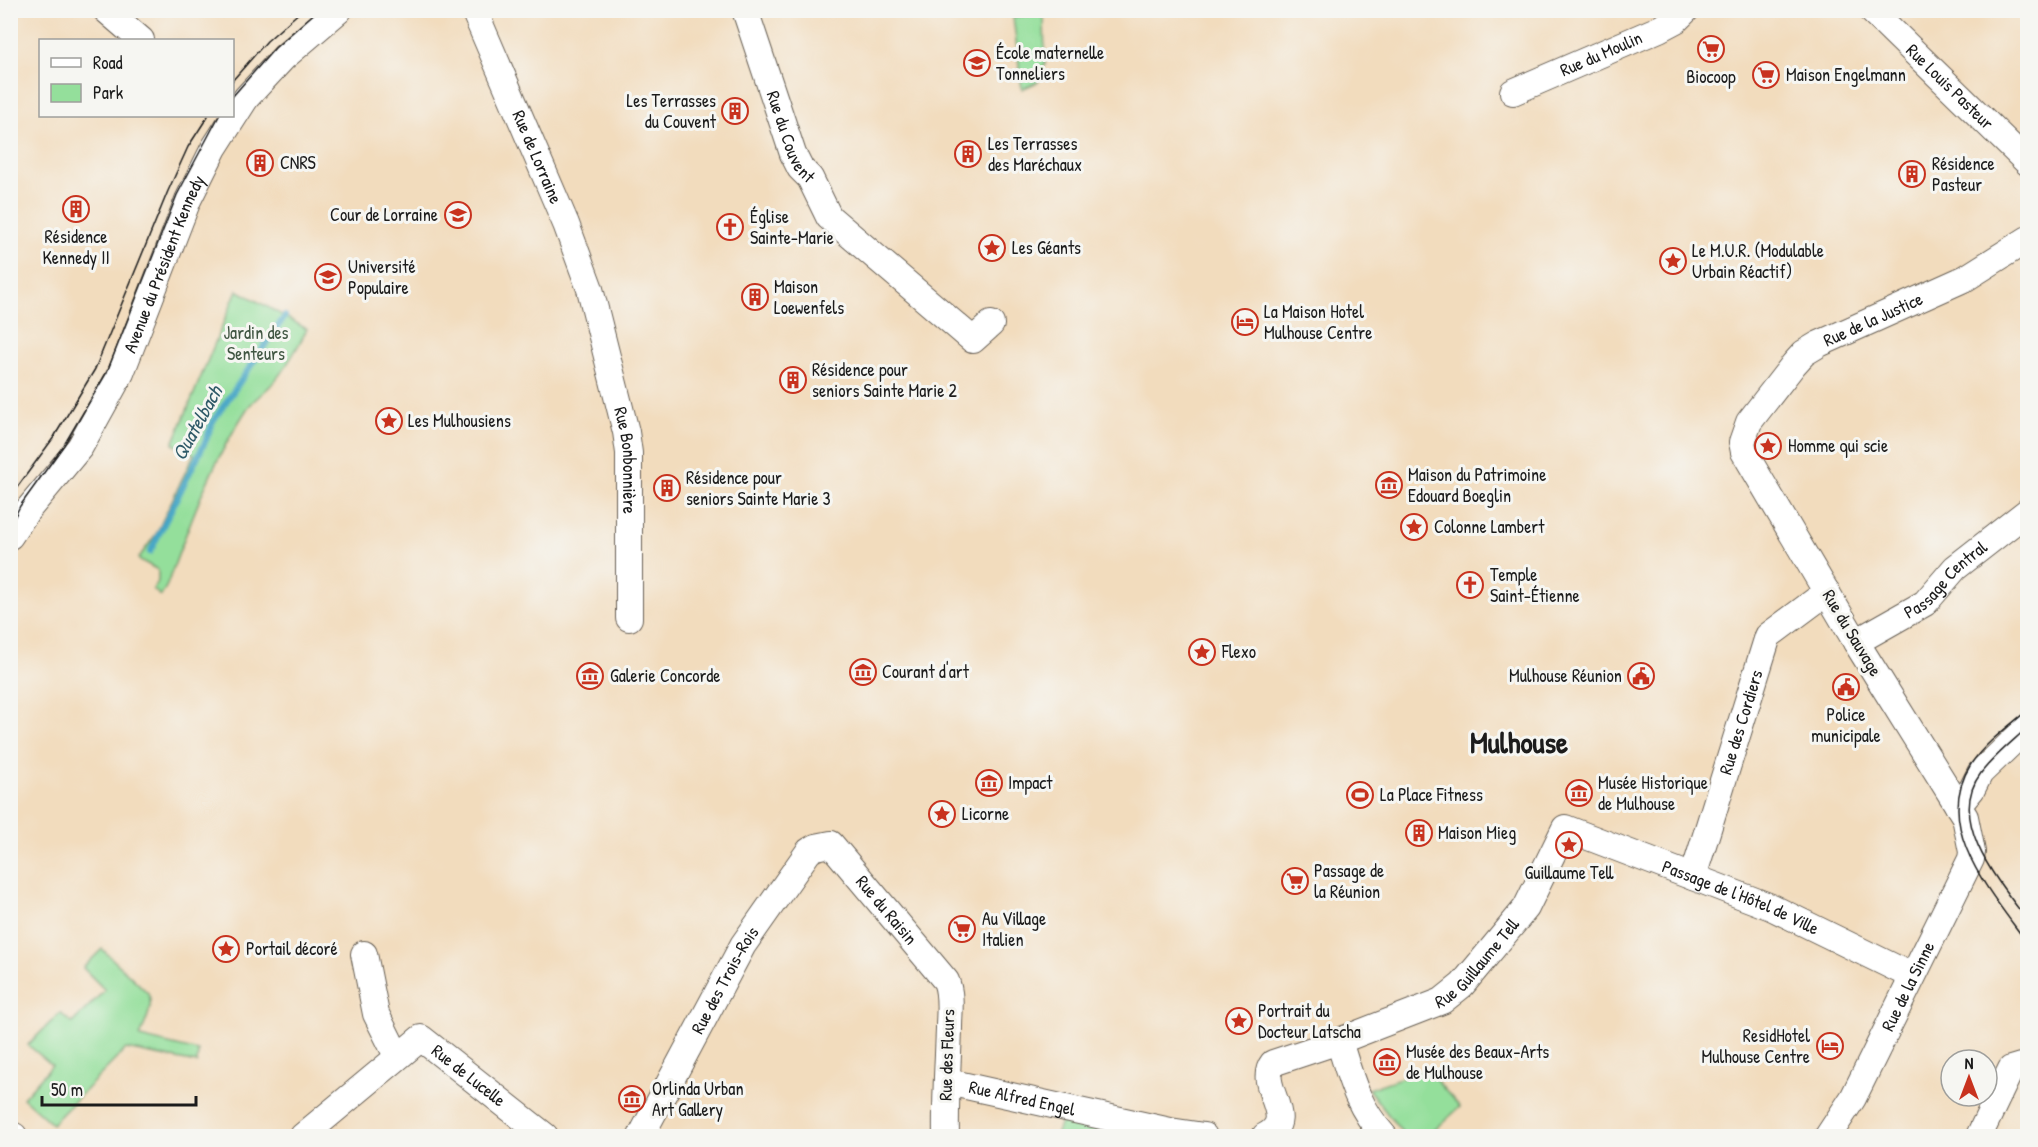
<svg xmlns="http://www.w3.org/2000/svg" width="2038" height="1147" viewBox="0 0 2038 1147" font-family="'Patrick Hand',sans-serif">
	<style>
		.green { fill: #94df9b; stroke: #587e5c; stroke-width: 1.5 }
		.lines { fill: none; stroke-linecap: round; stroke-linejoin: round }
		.stream { stroke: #47a6c6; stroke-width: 6 }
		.minor-casing { stroke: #675f54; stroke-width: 28 }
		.minor { stroke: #fff; stroke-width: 26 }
		.tram { stroke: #1c1c1c; stroke-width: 1.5 }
		.labels { text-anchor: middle; stroke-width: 6; stroke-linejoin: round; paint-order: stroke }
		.poi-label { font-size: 18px; fill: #1c1c1c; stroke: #f6f6f2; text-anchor: start }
		.street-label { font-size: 18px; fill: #1c1c1c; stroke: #f6f6f2 }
		.park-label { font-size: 18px; fill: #405642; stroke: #f6f6f2 }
		.water-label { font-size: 20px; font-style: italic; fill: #2f5a68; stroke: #f6f6f2 }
		.town-label { font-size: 30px; font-weight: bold; fill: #1c1c1c; stroke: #f6f6f2 }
	</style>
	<rect width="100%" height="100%" fill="#f6f6f2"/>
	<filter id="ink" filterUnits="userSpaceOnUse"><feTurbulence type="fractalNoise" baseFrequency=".0167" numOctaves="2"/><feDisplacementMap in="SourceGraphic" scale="12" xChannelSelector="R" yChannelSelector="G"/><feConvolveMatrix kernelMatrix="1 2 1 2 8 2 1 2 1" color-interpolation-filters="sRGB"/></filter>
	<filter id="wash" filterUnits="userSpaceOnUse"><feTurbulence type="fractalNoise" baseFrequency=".008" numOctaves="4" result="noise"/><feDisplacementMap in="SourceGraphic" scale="24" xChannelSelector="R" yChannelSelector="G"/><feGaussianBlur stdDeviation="1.35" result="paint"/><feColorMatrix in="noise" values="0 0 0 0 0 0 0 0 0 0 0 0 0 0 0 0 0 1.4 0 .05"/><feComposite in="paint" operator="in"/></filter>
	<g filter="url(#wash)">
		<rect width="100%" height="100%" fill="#f2dcbd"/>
		<!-- green -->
		<g class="green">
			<polygon points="1038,14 1044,18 1045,63 1038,82 1022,89 1013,17"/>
			<path d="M237,290L307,329C298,347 287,367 273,383C265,392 254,399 247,409C210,465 190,523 167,585L161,596L153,589L158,581V570L138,559L156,534L194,454L173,444Z"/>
			<path d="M102,949L148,993C155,1007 144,1023 140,1037L198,1051L197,1063L126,1049L52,1124L23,1098L52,1065L28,1045L60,1013L72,1023L105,990L83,968Z"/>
			<polygon points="1426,1069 1460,1107 1428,1136 1405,1136 1368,1089"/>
			<polygon points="1061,1122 1123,1136 1125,1136 1056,1136"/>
		</g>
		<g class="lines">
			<!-- stream -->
			<polyline class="stream" points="150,552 206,440 213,421 285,316"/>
		</g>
	</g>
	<g filter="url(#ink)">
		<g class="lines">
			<defs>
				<g id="minor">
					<polyline points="106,10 141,40"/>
					<path id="s1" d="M474,10L566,224L590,289L626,432L629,453V618"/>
					<path id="s2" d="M745,10L793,154L800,168L810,178L829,217L973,340L991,324"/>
					<path id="s3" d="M1871,10L2028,163"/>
					<path id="s4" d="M1513,92L1659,29L1676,20L1686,10"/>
					<path id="s5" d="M10,536L26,512L80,447L121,373L188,200L214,148L246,98L284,57L339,10"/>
					<path id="s6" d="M1856,642L1925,603L1955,568L2028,511"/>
					<polyline points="1958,806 1972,789 1980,773 2028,727"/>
					<path id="s7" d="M1693,877L1768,636L1827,592"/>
					<polyline points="364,954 376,1014 397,1056"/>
					<path id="s8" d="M1339,1041L1442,1001L1462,985L1526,908L1565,828L1771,907L1912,976"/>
					<path id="s9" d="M948,1082L1170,1131L1204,1136"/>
					<polyline points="10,1134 14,1136"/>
					<path id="s10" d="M303,1136L421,1038L545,1136"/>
					<path id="s11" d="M641,1136L743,945L809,851L816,847L831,844L946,981C952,996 949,1013 949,1028C948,1064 945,1100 946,1136"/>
					<path d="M1265,1136C1300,1119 1255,1086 1273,1063L1339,1041C1351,1079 1357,1106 1384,1136"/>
					<path id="s12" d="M1828,1136L1853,1098L1971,859L1972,852L1965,817L1856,642L1744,452L1742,442L1749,422L1794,364L1804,353L1819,344L1966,278L2028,239"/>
					<polyline points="1979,1136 2011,1069 2021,1066 2028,1067"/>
				</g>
			</defs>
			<!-- minor casing -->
			<use href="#minor" class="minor-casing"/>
			<!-- minor -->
			<use href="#minor" class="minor"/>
			<!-- tram -->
			<g class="tram">
				<polyline points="232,81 267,41 302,10"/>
				<polyline points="232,97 275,48 318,10"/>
				<polyline points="10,497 54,437 95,369 168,191 188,147 208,116"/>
				<polyline points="10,526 20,506 64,445 107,372 177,195 219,116"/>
				<path d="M2028,710C2009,726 1985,743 1971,764C1931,827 1992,894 2028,944"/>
				<path d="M2028,727C2012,742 1994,756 1981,773C1945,820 2000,884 2028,921"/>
			</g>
		</g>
	</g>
	<!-- icons -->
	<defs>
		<symbol id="supermarket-ring" viewBox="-11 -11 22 22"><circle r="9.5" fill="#f6f6f2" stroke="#c8321e" stroke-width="1.5"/><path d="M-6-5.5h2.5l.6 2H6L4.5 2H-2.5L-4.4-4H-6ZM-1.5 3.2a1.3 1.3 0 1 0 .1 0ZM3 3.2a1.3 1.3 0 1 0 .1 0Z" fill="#c8321e"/></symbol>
		<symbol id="school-ring" viewBox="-11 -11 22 22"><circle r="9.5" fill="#f6f6f2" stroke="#c8321e" stroke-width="1.5"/><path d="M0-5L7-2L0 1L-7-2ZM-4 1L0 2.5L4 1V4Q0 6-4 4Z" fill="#c8321e"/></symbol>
		<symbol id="building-ring" viewBox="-11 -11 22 22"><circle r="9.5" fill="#f6f6f2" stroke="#c8321e" stroke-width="1.5"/><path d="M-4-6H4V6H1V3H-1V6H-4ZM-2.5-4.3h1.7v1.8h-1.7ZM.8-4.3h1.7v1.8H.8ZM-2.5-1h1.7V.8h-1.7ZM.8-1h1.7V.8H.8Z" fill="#c8321e"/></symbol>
		<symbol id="church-ring" viewBox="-11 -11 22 22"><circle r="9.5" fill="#f6f6f2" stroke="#c8321e" stroke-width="1.5"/><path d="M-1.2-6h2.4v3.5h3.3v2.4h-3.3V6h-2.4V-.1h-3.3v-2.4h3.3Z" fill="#c8321e"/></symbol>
		<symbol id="sight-ring" viewBox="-11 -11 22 22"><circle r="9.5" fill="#f6f6f2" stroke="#c8321e" stroke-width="1.5"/><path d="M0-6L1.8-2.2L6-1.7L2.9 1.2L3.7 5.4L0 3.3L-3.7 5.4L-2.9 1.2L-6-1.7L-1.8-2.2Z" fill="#c8321e"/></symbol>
		<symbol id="university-ring" viewBox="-11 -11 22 22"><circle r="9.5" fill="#f6f6f2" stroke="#c8321e" stroke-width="1.5"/><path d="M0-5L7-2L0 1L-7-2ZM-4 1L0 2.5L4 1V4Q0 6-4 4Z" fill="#c8321e"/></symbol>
		<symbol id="hotel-ring" viewBox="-11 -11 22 22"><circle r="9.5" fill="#f6f6f2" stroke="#c8321e" stroke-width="1.5"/><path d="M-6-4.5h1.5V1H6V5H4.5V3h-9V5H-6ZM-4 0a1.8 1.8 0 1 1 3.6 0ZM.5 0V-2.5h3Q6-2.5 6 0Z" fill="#c8321e"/></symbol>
		<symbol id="museum-ring" viewBox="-11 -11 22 22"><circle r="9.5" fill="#f6f6f2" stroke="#c8321e" stroke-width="1.5"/><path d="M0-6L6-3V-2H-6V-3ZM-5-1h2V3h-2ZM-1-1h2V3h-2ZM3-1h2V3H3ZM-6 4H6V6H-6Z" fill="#c8321e"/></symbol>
		<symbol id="civic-ring" viewBox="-11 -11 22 22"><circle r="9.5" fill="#f6f6f2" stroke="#c8321e" stroke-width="1.5"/><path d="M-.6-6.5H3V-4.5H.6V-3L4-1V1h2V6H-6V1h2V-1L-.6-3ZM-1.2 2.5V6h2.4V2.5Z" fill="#c8321e"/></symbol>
		<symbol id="stadium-ring" viewBox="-11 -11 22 22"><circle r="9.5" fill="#f6f6f2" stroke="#c8321e" stroke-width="1.5"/><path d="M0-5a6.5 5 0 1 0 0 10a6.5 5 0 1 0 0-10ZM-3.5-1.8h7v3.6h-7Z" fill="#c8321e"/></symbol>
	</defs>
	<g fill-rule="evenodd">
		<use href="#supermarket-ring" x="1696" y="34" width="30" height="30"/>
		<use href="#school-ring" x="962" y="48" width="30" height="30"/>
		<use href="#supermarket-ring" x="1751" y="60" width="30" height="30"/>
		<use href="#building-ring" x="720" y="96" width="30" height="30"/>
		<use href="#building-ring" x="953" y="139" width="30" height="30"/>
		<use href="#building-ring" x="245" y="148" width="30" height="30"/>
		<use href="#building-ring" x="1897" y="159" width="30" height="30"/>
		<use href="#building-ring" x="61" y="194" width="30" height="30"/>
		<use href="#school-ring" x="443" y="200" width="30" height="30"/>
		<use href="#church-ring" x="715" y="212" width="30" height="30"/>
		<use href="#sight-ring" x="977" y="233" width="30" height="30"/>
		<use href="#sight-ring" x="1658" y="246" width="30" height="30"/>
		<use href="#university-ring" x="313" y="262" width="30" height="30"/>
		<use href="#building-ring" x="740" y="282" width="30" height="30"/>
		<use href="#hotel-ring" x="1230" y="307" width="30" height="30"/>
		<use href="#building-ring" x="778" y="365" width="30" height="30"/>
		<use href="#sight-ring" x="374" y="406" width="30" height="30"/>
		<use href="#sight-ring" x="1753" y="431" width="30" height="30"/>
		<use href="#museum-ring" x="1374" y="470" width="30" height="30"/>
		<use href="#building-ring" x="652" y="473" width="30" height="30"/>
		<use href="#sight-ring" x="1399" y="512" width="30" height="30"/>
		<use href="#church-ring" x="1455" y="570" width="30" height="30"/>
		<use href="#sight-ring" x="1187" y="637" width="30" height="30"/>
		<use href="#museum-ring" x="848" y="657" width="30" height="30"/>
		<use href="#museum-ring" x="575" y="661" width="30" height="30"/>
		<use href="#civic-ring" x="1626" y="661" width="30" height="30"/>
		<use href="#civic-ring" x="1831" y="672" width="30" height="30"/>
		<use href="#museum-ring" x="974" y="768" width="30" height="30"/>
		<use href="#museum-ring" x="1564" y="778" width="30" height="30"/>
		<use href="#stadium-ring" x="1345" y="780" width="30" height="30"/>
		<use href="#sight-ring" x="927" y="799" width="30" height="30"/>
		<use href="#building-ring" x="1404" y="818" width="30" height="30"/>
		<use href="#sight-ring" x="1554" y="830" width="30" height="30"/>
		<use href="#supermarket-ring" x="1280" y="866" width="30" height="30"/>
		<use href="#supermarket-ring" x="947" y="914" width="30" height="30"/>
		<use href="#sight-ring" x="211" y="934" width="30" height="30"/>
		<use href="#sight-ring" x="1224" y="1006" width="30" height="30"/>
		<use href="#hotel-ring" x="1815" y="1031" width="30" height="30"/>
		<use href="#museum-ring" x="1372" y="1047" width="30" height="30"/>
		<use href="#museum-ring" x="617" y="1084" width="30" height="30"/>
	</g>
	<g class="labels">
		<!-- poi labels -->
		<g class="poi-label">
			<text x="996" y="59">École maternelle<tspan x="996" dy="21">Tonneliers</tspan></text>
			<text x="1786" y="81">Maison Engelmann</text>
			<text x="1711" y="83" text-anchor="middle">Biocoop</text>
			<text x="716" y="107" text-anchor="end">Les Terrasses<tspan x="716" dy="21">du Couvent</tspan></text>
			<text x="988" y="150">Les Terrasses<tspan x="988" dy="21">des Maréchaux</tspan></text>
			<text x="280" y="169">CNRS</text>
			<text x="1932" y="170">Résidence<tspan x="1932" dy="21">Pasteur</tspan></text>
			<text x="438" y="221" text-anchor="end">Cour de Lorraine</text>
			<text x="750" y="223">Église<tspan x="750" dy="21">Sainte-Marie</tspan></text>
			<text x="76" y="243" text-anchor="middle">Résidence<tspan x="76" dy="21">Kennedy II</tspan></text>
			<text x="1012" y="254">Les Géants</text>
			<text x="1692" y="257">Le M.U.R. (Modulable<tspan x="1692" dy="21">Urbain Réactif)</tspan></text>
			<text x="348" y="273">Université<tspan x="348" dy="21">Populaire</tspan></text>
			<text x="774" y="293">Maison<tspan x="774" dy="21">Loewenfels</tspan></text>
			<text x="1264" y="318">La Maison Hotel<tspan x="1264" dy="21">Mulhouse Centre</tspan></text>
			<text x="812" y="376">Résidence pour<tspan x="812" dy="21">seniors Sainte Marie 2</tspan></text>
			<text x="408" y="427">Les Mulhousiens</text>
			<text x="1788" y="452">Homme qui scie</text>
			<text x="1408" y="481">Maison du Patrimoine<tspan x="1408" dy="21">Edouard Boeglin</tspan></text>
			<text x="686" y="484">Résidence pour<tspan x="686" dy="21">seniors Sainte Marie 3</tspan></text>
			<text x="1434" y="533">Colonne Lambert</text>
			<text x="1490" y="581">Temple<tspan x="1490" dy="21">Saint-Étienne</tspan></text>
			<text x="1222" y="658">Flexo</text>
			<text x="882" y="678">Courant d'art</text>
			<text x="610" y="682">Galerie Concorde</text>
			<text x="1622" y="682" text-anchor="end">Mulhouse Réunion</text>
			<text x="1846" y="721" text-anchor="middle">Police<tspan x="1846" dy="21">municipale</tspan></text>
			<text x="1008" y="789">Impact</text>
			<text x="1598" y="789">Musée Historique<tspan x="1598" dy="21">de Mulhouse</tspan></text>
			<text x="1380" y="801">La Place Fitness</text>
			<text x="962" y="820">Licorne</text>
			<text x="1438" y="839">Maison Mieg</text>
			<text x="1314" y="877">Passage de<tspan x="1314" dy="21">la Réunion</tspan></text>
			<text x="1569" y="879" text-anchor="middle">Guillaume Tell</text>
			<text x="982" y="925">Au Village<tspan x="982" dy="21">Italien</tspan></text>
			<text x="246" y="955">Portail décoré</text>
			<text x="1258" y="1017">Portrait du<tspan x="1258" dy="21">Docteur Latscha</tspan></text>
			<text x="1810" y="1042" text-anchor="end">ResidHotel<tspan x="1810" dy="21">Mulhouse Centre</tspan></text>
			<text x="1406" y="1058">Musée des Beaux-Arts<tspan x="1406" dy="21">de Mulhouse</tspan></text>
			<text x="652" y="1095">Orlinda Urban<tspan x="652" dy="21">Art Gallery</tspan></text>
		</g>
		<!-- street labels -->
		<g class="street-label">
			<text dy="6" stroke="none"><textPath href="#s4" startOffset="96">Rue du Moulin</textPath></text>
			<text dy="6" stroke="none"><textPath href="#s3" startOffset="110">Rue Louis Pasteur</textPath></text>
			<text dy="6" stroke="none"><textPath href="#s2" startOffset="135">Rue du Couvent</textPath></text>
			<text dy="6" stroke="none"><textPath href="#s1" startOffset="160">Rue de Lorraine</textPath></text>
			<text dy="6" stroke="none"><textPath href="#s5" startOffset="315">Avenue du Président Kennedy</textPath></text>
			<text dy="6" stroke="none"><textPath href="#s12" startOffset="978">Rue de la Justice</textPath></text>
			<text dy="6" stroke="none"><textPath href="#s1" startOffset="478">Rue Bonbonnière</textPath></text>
			<text dy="6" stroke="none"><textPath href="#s6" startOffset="110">Passage Central</textPath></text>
			<text transform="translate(1852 633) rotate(59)" y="6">Rue du Sauvage</text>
			<text dy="6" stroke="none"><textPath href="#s7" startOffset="162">Rue des Cordiers</textPath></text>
			<text dy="6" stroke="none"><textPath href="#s8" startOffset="514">Passage de l'Hôtel de Ville</textPath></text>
			<text dy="6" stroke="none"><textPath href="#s11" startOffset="441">Rue du Raisin</textPath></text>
			<text dy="6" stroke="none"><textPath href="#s8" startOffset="162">Rue Guillaume Tell</textPath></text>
			<text dy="6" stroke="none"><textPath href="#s11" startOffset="177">Rue des Trois-Rois</textPath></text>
			<text dy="6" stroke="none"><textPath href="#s12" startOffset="170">Rue de la Sinne</textPath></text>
			<text transform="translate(947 1055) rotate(-88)" y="6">Rue des Fleurs</text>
			<text dy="6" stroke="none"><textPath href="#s10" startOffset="214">Rue de Lucelle</textPath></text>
			<text dy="6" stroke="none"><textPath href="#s9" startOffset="76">Rue Alfred Engel</textPath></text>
		</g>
		<!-- park labels -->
		<g class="park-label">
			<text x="256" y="339">Jardin des<tspan x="256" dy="21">Senteurs</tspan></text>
		</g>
		<!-- water labels -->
		<g class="water-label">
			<text transform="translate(197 423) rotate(-61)" y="7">Quatelbach</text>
		</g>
		<!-- town labels -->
		<g class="town-label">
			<text x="1519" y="753">Mulhouse</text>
		</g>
	</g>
	<!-- margin -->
	<rect width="2038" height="1147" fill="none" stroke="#f6f6f2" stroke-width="36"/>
	<!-- legend -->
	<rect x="39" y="39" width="195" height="78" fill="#f6f6f2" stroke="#9f9f9c" stroke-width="1.5"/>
	<rect x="51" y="58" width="30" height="9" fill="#ffffff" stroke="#9f9f9c" stroke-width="1.5"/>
	<text x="93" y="69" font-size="18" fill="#1c1c1c">Road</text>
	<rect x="51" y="84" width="30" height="18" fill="#94df9b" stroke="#9f9f9c" stroke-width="1.5"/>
	<text x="93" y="99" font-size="18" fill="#1c1c1c">Park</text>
	<!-- north arrow -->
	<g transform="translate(1969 1078)"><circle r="28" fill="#f6f6f2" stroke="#9f9f9c" stroke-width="1.5"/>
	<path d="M0-4.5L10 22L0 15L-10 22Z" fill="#c8321e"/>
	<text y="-9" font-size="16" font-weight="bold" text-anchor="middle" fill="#1c1c1c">N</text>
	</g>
	<!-- scale -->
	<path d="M42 1096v9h154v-9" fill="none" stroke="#1c1c1c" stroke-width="3"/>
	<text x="51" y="1096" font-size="18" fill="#1c1c1c" stroke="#f6f6f2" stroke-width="4.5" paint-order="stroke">50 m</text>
</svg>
